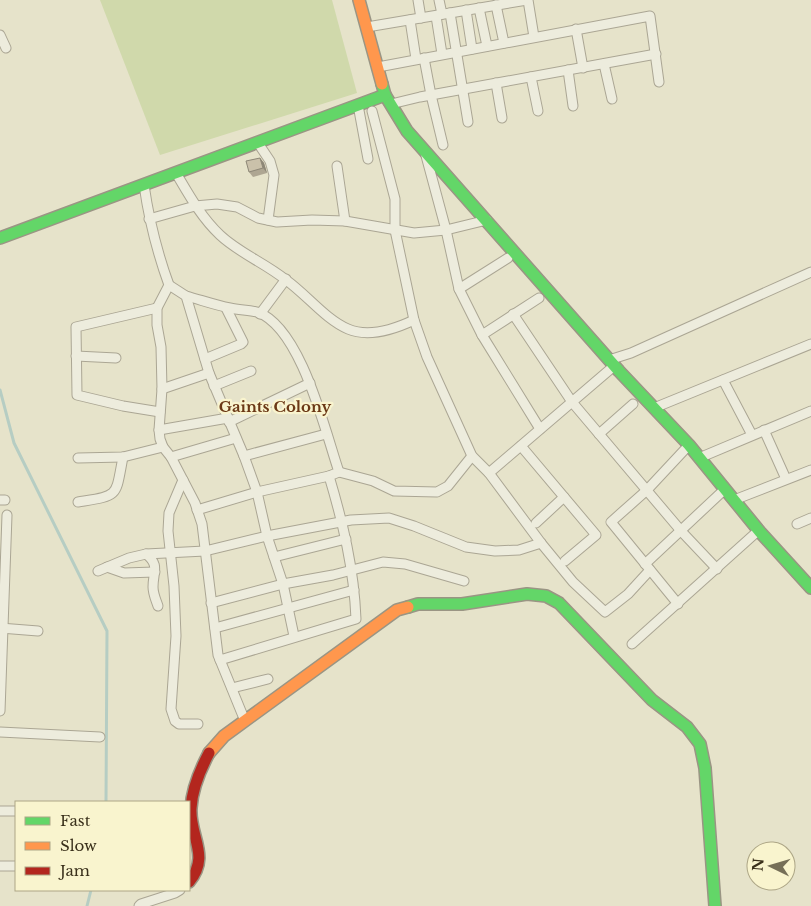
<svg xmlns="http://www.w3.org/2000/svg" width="811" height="906" viewBox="0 0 811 906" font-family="'Libre Baskerville',serif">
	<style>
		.green { fill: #d0d9ab }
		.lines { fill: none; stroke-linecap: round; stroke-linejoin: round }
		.stream { stroke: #b6cdc3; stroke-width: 3 }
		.street-casing { stroke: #aba694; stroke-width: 11 }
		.fast-casing { stroke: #9a9584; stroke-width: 14 }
		.slow-casing { stroke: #9a9584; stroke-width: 14 }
		.jam-casing { stroke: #9a9584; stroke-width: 14 }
		.street { stroke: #edecdd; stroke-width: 9 }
		.fast { stroke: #63d668; stroke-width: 11 }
		.slow { stroke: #ff974d; stroke-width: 11 }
		.jam { stroke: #b3261e; stroke-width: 11 }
		.wall { fill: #aea692 }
		.shaded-wall { fill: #8d8777 }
		.building { fill: #cac1aa; stroke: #8d8777 }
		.labels { text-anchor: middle; stroke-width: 4.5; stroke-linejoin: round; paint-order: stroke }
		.neighbourhood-label { font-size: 15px; font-weight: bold; fill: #6b3816; stroke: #f9f4ce }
	</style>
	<rect width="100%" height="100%" fill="#e6e3ca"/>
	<!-- green -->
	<polygon class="green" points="100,0 332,0 357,93 160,155"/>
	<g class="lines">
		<!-- stream -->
		<g class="stream">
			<polyline points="0,390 14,443 107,631 106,802"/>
			<polyline points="87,906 91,890"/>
		</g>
		<defs>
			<g id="street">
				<polyline points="418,0 421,18"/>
				<polyline points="439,0 442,14"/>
				<polyline points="528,0 534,37"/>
				<polyline points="496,5 504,43"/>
				<polyline points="479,8 487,46"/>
				<polyline points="466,10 472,49"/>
				<polyline points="450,13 468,122"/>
				<polyline points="436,16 442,54"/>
				<polyline points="410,20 416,59"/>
				<polyline points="367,27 527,0"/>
				<polyline points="576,29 583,68"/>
				<polyline points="0,35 6,48"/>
				<polyline points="424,58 431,95 443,145"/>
				<polyline points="604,64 612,99"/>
				<polyline points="378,67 650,16 659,82"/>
				<polyline points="568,70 573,106"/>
				<polyline points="531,77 538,111"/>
				<polyline points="496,83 502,118"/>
				<polyline points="391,104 420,97 656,54"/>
				<polyline points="358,105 368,159"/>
				<polyline points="372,111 395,199 395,230 414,320 427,357 472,456 489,473 541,543 573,582 605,612 628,594 650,570"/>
				<polyline points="258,143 270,161 274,175 268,220"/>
				<polyline points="425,152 446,230 459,289 482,335 540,429"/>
				<polyline points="337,166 345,221"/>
				<path d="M176,173C189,195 201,217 220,235C239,253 265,263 286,280C306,294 326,320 348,329C369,338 395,329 414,320"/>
				<path d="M144,185C149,220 157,252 169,285L157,308V325L161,347L162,389L159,430L160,439L163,447L171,457L195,503L202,524L218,655L245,721"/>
				<polyline points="149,219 195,206 217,204 237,207 258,218 277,222 312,220 345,221 414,233 446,230 487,220"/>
				<polyline points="169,285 186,296 209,373 244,456 257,492 267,536 283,584 294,636"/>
				<polyline points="459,289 508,258"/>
				<path d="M186,296C201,300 215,305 230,308C239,310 249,310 257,312C301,327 325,431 339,472L329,476C343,523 354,569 356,619L220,660"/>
				<polyline points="157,308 76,327 77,395 123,406 160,412"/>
				<polyline points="260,314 286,279"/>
				<polyline points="513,314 572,402 682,532 717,569"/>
				<polyline points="482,335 539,298"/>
				<polyline points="76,356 116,358"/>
				<polyline points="205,359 241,344 243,342 226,308"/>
				<polyline points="609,360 631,353 811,272"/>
				<polyline points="723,380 752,435"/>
				<polyline points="214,386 251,371"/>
				<polyline points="162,389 209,373"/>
				<polyline points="654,408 811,344"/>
				<polyline points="229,422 310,383"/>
				<polyline points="159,430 228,418"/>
				<polyline points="764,430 786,479"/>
				<polyline points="599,434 633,404"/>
				<polyline points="521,446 596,535 565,561"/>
				<polyline points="244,456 326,434"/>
				<polyline points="171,457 236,438"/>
				<polyline points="78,458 123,457 163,447"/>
				<polyline points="699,458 811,411"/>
				<polyline points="339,472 373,481 394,491 437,492 448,486 472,456"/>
				<polyline points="489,473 614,366"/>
				<polyline points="183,480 169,513 168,531 174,586 176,636 171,709 175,721 179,724 198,724"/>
				<polyline points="0,500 5,500"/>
				<polyline points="734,500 811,470"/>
				<path d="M78,502C120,495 115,498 123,457"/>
				<polyline points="197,510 257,492 329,476"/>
				<polyline points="536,523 564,497"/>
				<polyline points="797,524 811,518"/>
				<path d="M146,554C160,565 153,572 153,587C153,594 156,600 158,606"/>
				<polyline points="274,557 346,539"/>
				<polyline points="645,564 725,489"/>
				<polyline points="107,567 124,573 155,572"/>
				<polyline points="98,571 129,558 146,554 205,551 267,536 351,520 389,518 414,526 466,547 495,551 519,550 541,543"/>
				<polyline points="211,603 283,584 333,575 383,562 405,564 464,581"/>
				<polyline points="678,604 611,522 647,490 689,445"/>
				<polyline points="0,628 38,631"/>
				<polyline points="215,628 354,590"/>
				<polyline points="632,644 759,530"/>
				<polyline points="232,688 268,679"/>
				<polyline points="0,711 7,515"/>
				<polyline points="0,732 100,737"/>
				<polyline points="0,811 16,811"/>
				<polyline points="0,866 16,866"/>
				<polyline points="139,906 141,904 175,893 180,890"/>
			</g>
			<g id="fast">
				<polyline points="385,95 407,131 619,371 689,445 760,532 811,588"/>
				<polyline points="0,238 385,95 382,84"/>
				<polyline points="408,607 418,604 462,604 527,594 546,596 559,603 652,700 687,727 700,744 705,768 715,906"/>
			</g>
			<g id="slow">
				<polyline points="359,0 382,84"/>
				<polyline points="209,753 224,736 397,610 408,607"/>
			</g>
			<path id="jam" d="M189,882C211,856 189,836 191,808C192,789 200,770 209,753"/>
		</defs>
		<!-- street casing -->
		<use href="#street" class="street-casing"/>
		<!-- fast casing -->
		<use href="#fast" class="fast-casing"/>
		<!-- slow casing -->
		<use href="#slow" class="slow-casing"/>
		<!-- jam casing -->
		<use href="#jam" class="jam-casing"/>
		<!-- street -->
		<use href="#street" class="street"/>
		<!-- fast -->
		<use href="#fast" class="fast"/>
		<!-- slow -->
		<use href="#slow" class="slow"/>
		<!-- jam -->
		<use href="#jam" class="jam"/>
	</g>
	<!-- wall -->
	<polygon class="wall" points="260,158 264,163 267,173 253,177 249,172"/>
	<!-- shaded-wall -->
	<polygon class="shaded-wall" points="260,158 264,163 267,173 263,168"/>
	<!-- building -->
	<polygon class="building" points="260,158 263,168 249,172 246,161"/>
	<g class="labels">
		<!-- neighbourhood labels -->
		<g class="neighbourhood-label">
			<text x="275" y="412">Gaints Colony</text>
		</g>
	</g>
	<!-- legend -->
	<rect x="15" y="801" width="175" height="90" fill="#f9f4ce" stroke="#ada686"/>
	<rect x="25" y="817" width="25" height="8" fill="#63d668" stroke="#ada686"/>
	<text x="60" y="826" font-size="15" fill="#3a301b">Fast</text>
	<rect x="25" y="842" width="25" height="8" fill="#ff974d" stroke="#ada686"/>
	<text x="60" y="851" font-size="15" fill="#3a301b">Slow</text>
	<rect x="25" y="867" width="25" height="8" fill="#b3261e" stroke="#ada686"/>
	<text x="60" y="876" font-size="15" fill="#3a301b">Jam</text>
	<!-- north arrow -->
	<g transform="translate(771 866) rotate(275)"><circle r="24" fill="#f9f4ce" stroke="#ada686"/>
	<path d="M0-4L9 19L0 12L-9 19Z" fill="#766f58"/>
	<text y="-8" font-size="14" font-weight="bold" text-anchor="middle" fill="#3a301b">N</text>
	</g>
</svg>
